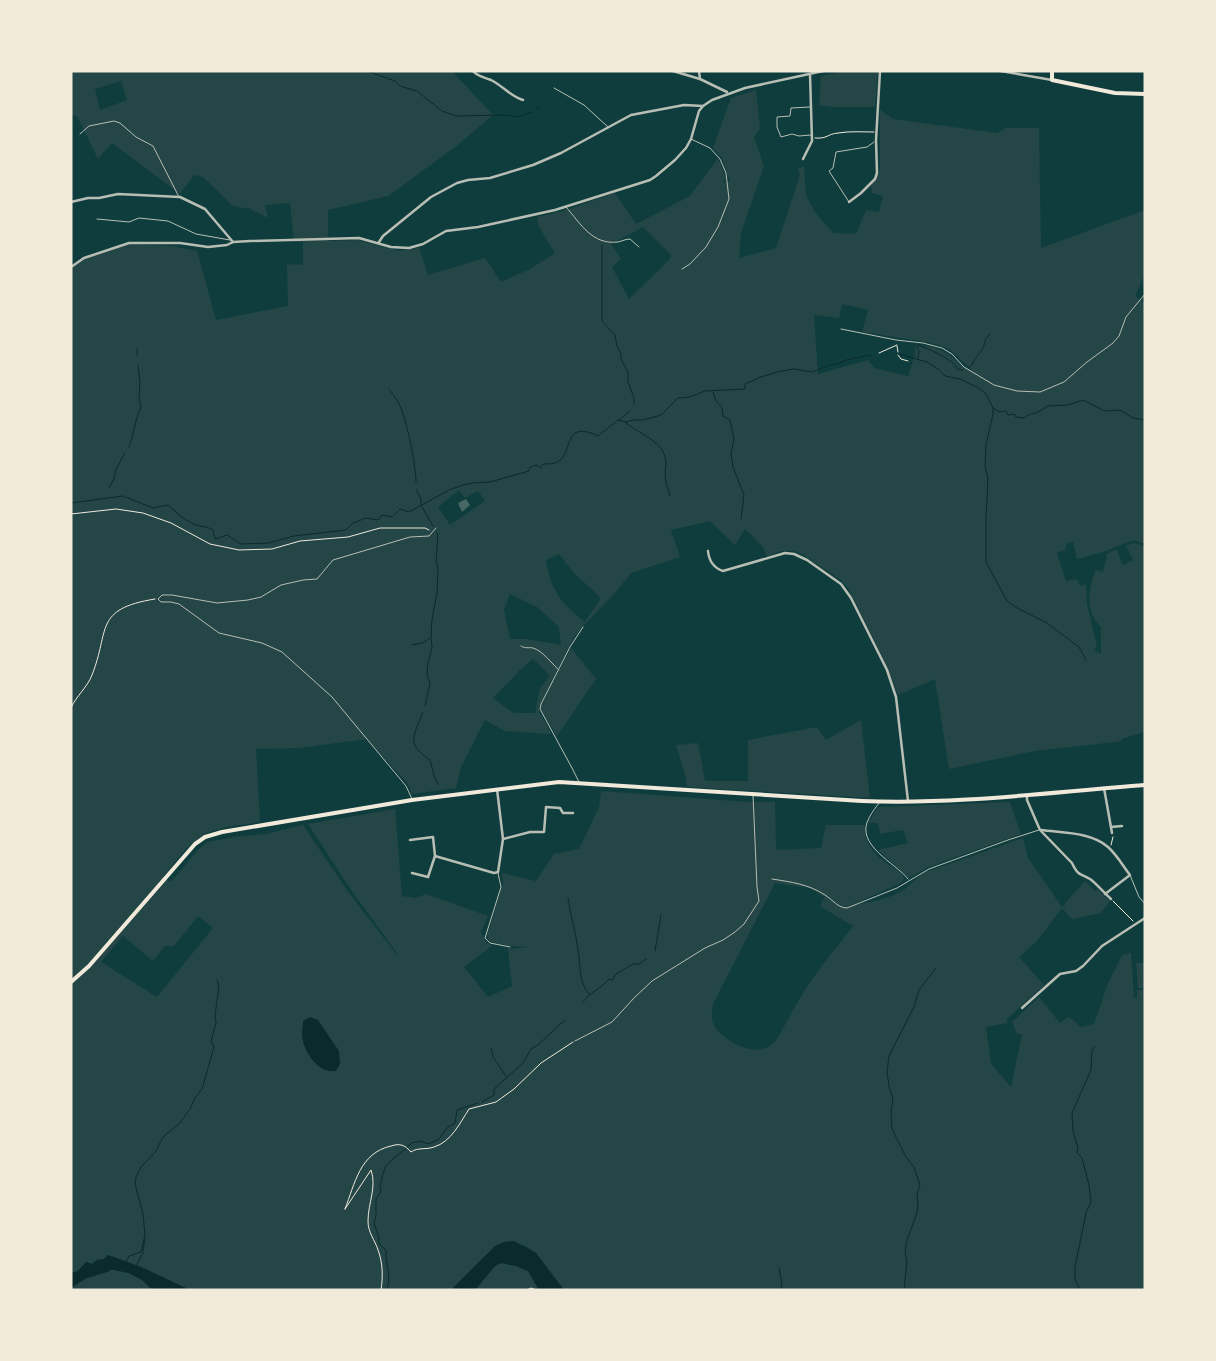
<svg xmlns="http://www.w3.org/2000/svg" width="1216" height="1361" viewBox="0 0 1216 1361" font-family="Commissioner,sans-serif">
	<style>
		.green { fill: #244646; fill-rule: evenodd }
		.water { fill: #0a2a2b }
		.lines { fill: none; stroke-linecap: round; stroke-linejoin: round }
		.stream { stroke: #0a2a2b; stroke-width: 1 }
		.river { stroke: #0a2a2b; stroke-width: 8 }
		.building { fill: #486865 }
		.path { stroke: #f1e9da; stroke-width: 1 }
		.service { stroke: #b8beb3; stroke-width: 1 }
		.minor { stroke: #b8beb3; stroke-width: 2.5 }
		.secondary { stroke: #f1e9da; stroke-width: 4 }
	</style>
	<rect width="100%" height="100%" fill="#0f3d3e"/>
	<!-- green -->
	<g class="green">
		<path d="M71,71H452L493,115L454,148L388,196L328,210V241L357,240L399,251L419,248L428,275L485,258L501,282L530,269L555,253L539,227L537,217L566,210L615,193L636,224L690,196L718,158L726,178L723,183L730,181L722,158L713,148L731,98L756,90L760,129L754,137L764,166L741,233L739,258L776,248L800,175L798,169L804,166L806,195L815,212L833,233L856,234L866,210L879,212L883,196L872,193L871,185L879,174L880,169V110L893,119L997,133L1006,128H1039L1041,248L1145,210V274L1135,296L1145,303V544L1134,540L1103,552L1077,559L1073,542L1067,543L1065,550L1057,553L1066,581L1077,579L1080,586L1086,584L1087,604L1097,646L1094,650L1101,654V627C1085,613 1088,587 1096,570L1103,572L1107,554L1116,549L1123,565L1133,560L1126,545L1135,543L1145,547V732L1121,739V741L1116,742L1034,751L949,769L935,679L898,695L876,644L848,588L841,580L802,554L794,551H781L767,557L763,547L745,529L735,545L710,521L671,530L680,557L631,573L615,593L584,625L574,637L540,704L539,712L551,732L550,734L505,731L485,720L461,767L456,788L412,794L408,784L367,739L299,748L256,749L260,822C240,826 214,826 197,839C184,849 173,865 163,877L171,882L198,850L208,842L234,837L265,834L303,825L349,893L397,955V953L351,890L308,824L395,809L402,896L416,898L426,894L488,916L481,932L486,942L492,946L464,967L488,997L512,986L508,949L530,947L509,946L489,941L487,936L503,883L502,873L536,881L554,854L579,849L599,807L601,791L748,802H775L776,850L821,848L826,825H865C864,851 883,860 902,874L904,879L901,883L851,905C865,904 893,898 905,889C911,884 916,878 923,873L1023,838L1028,858L1062,907L1085,881L1095,891L1097,889L1110,901L1101,913L1072,919L1062,908L1037,941L1019,957L1044,985L1007,1019V1023L986,1027L991,1064L1011,1087L1022,1034H1017L1012,1022L1039,997L1060,1023L1069,1017L1081,1027L1094,1024L1107,986L1122,955L1131,953L1134,998H1137V990H1145V1290H564L536,1253L524,1245L484,1257L451,1290H190L141,1267L108,1255L104,1259L97,1260L92,1264L86,1262L78,1271L71,1273V269L77,263L95,255L128,244L172,246L197,251L216,320L288,306L287,264L303,265V242H294L290,203L265,205L268,218L247,207L245,209L232,205L203,177L194,175L180,194L112,143L98,159L77,116L71,115ZM121,81L127,100L100,110L95,89ZM643,227L671,255L670,259L629,299L612,267L621,259L611,244ZM842,304L868,310L862,332L927,342L942,346L949,349L972,370C961,367 956,360 948,354C939,348 926,345 916,345L915,354L908,376L874,368L868,360L818,374L814,315L839,318ZM459,490L465,498L478,491L485,501L450,525L438,507ZM559,554L574,573L601,598L585,622C562,604 550,590 546,560ZM510,594L537,607L559,627L561,645L527,639H510L504,609ZM533,659L550,676L540,688L535,713H514L493,698L520,670ZM775,883L810,888L825,897L820,906L853,926C837,947 819,968 805,990C798,1001 792,1012 786,1023C781,1031 777,1043 768,1047C753,1055 733,1044 722,1035C712,1027 710,1017 713,1004ZM198,916L213,928L157,997L101,962L123,936L153,961L165,946H174Z"/>
		<polygon points="848,71 878,71 875,107 832,107 819,105 821,76"/>
		<polygon points="571,648 596,679 557,736 540,709 541,704"/>
		<polygon points="861,720 870,798 687,787 686,778 676,745 698,743 705,781 748,781 748,740 817,727 826,740"/>
		<polygon points="1010,802 1021,834 928,867 909,878 878,850 908,843 903,830 880,834 878,823 868,823 878,807"/>
		<polygon points="1136,963 1145,963 1145,988 1138,988"/>
		<polygon points="501,1263 516,1266 528,1271 539,1290 475,1290 495,1266"/>
		<path d="M109,1269C120,1271 130,1273 140,1278C146,1282 149,1287 156,1290H71V1287L93,1272Z"/>
	</g>
	<!-- water -->
	<g class="water">
		<path d="M310,1017L318,1020L339,1051L340,1064L336,1071C320,1074 306,1055 303,1041C301,1034 303,1027 303,1021Z"/>
		<polygon points="514,1241 536,1253 564,1290 539,1290 528,1271 516,1266 501,1263 495,1266 475,1290 451,1290 495,1246 504,1242"/>
		<polygon points="108,1255 141,1267 190,1290 156,1290 150,1288 142,1280 129,1273 109,1269 93,1272 71,1287 71,1273 78,1271 86,1262 92,1264 97,1260 104,1259"/>
	</g>
	<g class="lines">
		<!-- stream -->
		<g class="stream">
			<polyline points="367,71 395,81 400,86 417,91 442,111 456,116 507,115 517,117 532,112"/>
			<polyline points="536,110 540,107"/>
			<polyline points="602,245 602,321 615,335 617,346 621,354 621,359 628,372 628,382 634,398 634,404"/>
			<polyline points="137,349 137,355"/>
			<path d="M899,354L927,362L938,369L945,376L960,379L977,387L986,394L993,408L999,412L1006,411L1008,415L1014,414L1016,417L1024,418C1029,413 1037,415 1047,406L1068,405L1083,400L1105,411L1120,410L1133,418L1145,420"/>
			<path d="M918,358L919,351L917,347L918,345C927,348 955,360 957,369L963,370"/>
			<path d="M968,368L972,365C975,356 980,354 983,348C986,340 984,340 990,334"/>
			<path d="M389,389C392,393 395,397 398,402C406,415 416,465 416,482"/>
			<polyline points="713,392 716,401 722,407 723,416 730,420 734,439 731,454 733,467 744,495 741,519"/>
			<polyline points="993,408 993,414 986,445 985,466 988,478 986,518 986,562 1007,601 1017,608 1047,623 1079,647 1086,660"/>
			<polyline points="619,420 630,411"/>
			<path d="M625,422C636,432 662,441 665,457C667,463 665,470 665,477C666,483 668,489 670,496"/>
			<path d="M129,447C134,434 135,419 141,407L139,399L140,382L138,365"/>
			<polyline points="109,488 114,479 116,469 125,453"/>
			<polyline points="416,489 421,499 421,505 433,526"/>
			<path d="M71,503L123,496L153,508L168,505C176,512 184,520 194,524C200,527 207,526 213,530L215,539L227,535L241,544L269,543L294,536L346,530L353,523L366,518L378,520L382,515L392,517L400,509L409,512L449,490L463,485L473,483L490,482L529,471L530,467L536,465L541,468L543,464C548,464 555,464 559,461C573,452 563,419 598,436L618,420L626,422L633,420H643L661,415L678,398L690,397L705,391L745,389V384L761,377L777,372L794,369L812,372L830,365L840,363L846,360L871,355"/>
			<polyline points="412,645 423,643 430,638"/>
			<polyline points="425,706 430,684 427,674 428,663 432,647 431,637 432,619 437,593 438,567 436,562 438,534 436,532"/>
			<path d="M423,712C414,736 405,743 430,760L434,775L438,785"/>
			<path d="M568,898C571,918 577,937 579,957C581,972 579,983 590,995"/>
			<polyline points="655,951 661,915"/>
			<path d="M583,1002C591,991 602,988 609,979L612,980L616,974L633,964H639L646,959"/>
			<polyline points="491,1048 493,1057 507,1078"/>
			<polyline points="482,1102 494,1095 494,1089 523,1063 531,1049 538,1045 560,1024 565,1021"/>
			<polyline points="126,1262 129,1256 141,1252 144,1239"/>
			<polyline points="136,1266 143,1253 145,1235 143,1214 135,1184 136,1177 141,1167 156,1151 163,1137 180,1123 190,1109 195,1098 202,1089 214,1047 211,1041 216,1023 215,1015 219,987 217,980"/>
			<polyline points="779,1268 782,1284 781,1290"/>
			<path d="M387,1290C392,1274 385,1265 386,1250L379,1244V1238L374,1223L376,1216V1199L381,1192L380,1185L382,1180V1176L386,1166L391,1161L412,1143L420,1141L429,1144L439,1139L447,1128L455,1123L457,1110L478,1103"/>
			<polyline points="904,1290 907,1261 905,1252 907,1240 917,1213 918,1205 917,1194 920,1185 914,1167 906,1157 892,1129 891,1112 893,1099 889,1086 887,1072 889,1056 914,1007 919,990 936,968"/>
			<polyline points="1080,1290 1075,1279 1075,1267 1086,1213 1091,1202 1089,1185 1082,1158 1077,1153 1078,1148 1073,1131 1072,1113 1091,1070 1092,1050 1095,1047"/>
		</g>
		<!-- river -->
		<polyline class="river" points="71,1283 84,1275 107,1268"/>
	</g>
	<!-- building -->
	<polygon class="building" points="466,499 470,505 462,512 458,503"/>
	<g class="lines">
		<!-- path -->
		<g class="path">
			<path d="M815,138C828,139 827,134 838,133C850,131 862,132 874,132"/>
			<polyline points="897,346 898,352"/>
			<polyline points="879,353 897,345"/>
			<polyline points="898,355 901,359 908,361"/>
			<polyline points="71,514 116,509 143,513 171,523 210,544 239,550 272,549 300,541 348,537 380,528 425,528 429,530"/>
			<path d="M71,708C76,696 87,688 92,675C110,630 93,609 155,599"/>
			<polyline points="1111,845 1113,837"/>
			<polyline points="1113,901 1133,921"/>
			<path d="M345,1209C355,1183 360,1153 391,1146C400,1143 405,1145 411,1152C418,1147 426,1150 434,1147C451,1142 460,1123 469,1109L496,1102L514,1089L541,1063L573,1042"/>
			<path d="M345,1209L371,1170C377,1187 368,1203 368,1221C368,1233 375,1240 378,1250C383,1263 383,1277 381,1290"/>
			<polyline points="527,1290 531,1288 536,1290"/>
		</g>
		<!-- service -->
		<g class="service">
			<polyline points="554,88 584,105 608,127"/>
			<polyline points="810,107 791,108 790,116 777,117 777,127 781,137 792,134 799,136 811,135"/>
			<polyline points="80,134 89,126 114,121 120,123 136,137 153,146 179,197"/>
			<polyline points="849,202 829,171 833,168 836,152 867,147 874,142"/>
			<path d="M566,207C581,224 592,245 618,242C622,241 626,239 630,239L639,247"/>
			<polyline points="97,219 129,222 139,218 168,221 196,234 230,240"/>
			<polyline points="682,269 690,264 706,247 718,227 729,199 726,173 720,159 710,148 691,139"/>
			<polyline points="841,329 896,340 923,343 942,348 952,354 964,367 994,385 1017,391 1040,392 1064,382 1087,362 1113,343 1119,336 1126,317 1145,294"/>
			<path d="M521,646C526,649 528,647 533,648C543,651 551,663 559,670"/>
			<polyline points="579,782 572,768 540,709 541,704 570,647 583,627"/>
			<polyline points="412,799 406,786 332,697 282,652 262,643 219,633 179,604 171,602 161,602 158,599 162,595 172,595 217,603 248,600 261,597 281,585 303,580 317,579 333,560 410,537 429,536 436,528"/>
			<path d="M880,802C876,807 872,812 869,818C854,845 896,863 908,879"/>
			<polyline points="498,873 501,887 485,938 490,943 510,947"/>
			<polyline points="1130,875 1139,897 1145,904"/>
			<path d="M772,879C791,882 808,884 825,895C833,900 838,908 847,908L897,888L929,869L1008,840L1039,830"/>
			<polyline points="575,1041 612,1022 634,998 652,981 705,948 723,940 735,932 744,924 759,901 757,887 753,795"/>
		</g>
		<!-- minor -->
		<g class="minor">
			<path d="M473,71C478,77 484,77 491,80C503,86 510,96 523,100"/>
			<polyline points="673,71 700,79 727,92"/>
			<polyline points="699,71 700,79"/>
			<polyline points="1001,71 1052,80"/>
			<polyline points="803,159 812,141 810,74"/>
			<polyline points="71,202 88,198 99,198 118,194 180,197 205,209 233,242"/>
			<polyline points="849,202 861,193 875,179 877,173 876,140 880,71"/>
			<polyline points="379,242 383,236 431,197 457,183 468,180 490,178 533,165 561,153 631,115 684,105 703,106"/>
			<polyline points="71,267 84,258 129,243 180,243 208,247 227,245 233,242 250,241 359,238 391,247 409,248 423,244 446,231 478,227 555,210 650,180 656,176 675,160 686,148 691,139 699,111 703,106 712,100 745,88 823,71"/>
			<path d="M708,551C709,561 714,568 723,571L785,553L794,554L807,560L841,584L851,598L887,670L896,697L908,801"/>
			<polyline points="1104,788 1112,833"/>
			<path d="M1027,795V800L1040,830L1072,863C1078,876 1080,873 1090,879C1097,884 1104,893 1111,899"/>
			<polyline points="1111,827 1122,826"/>
			<path d="M1041,830C1063,833 1091,832 1108,847C1117,855 1123,866 1130,875L1105,894"/>
			<polyline points="503,839 530,832 544,832 546,807 560,808 563,813 573,813"/>
			<polyline points="410,840 433,837 435,856"/>
			<polyline points="412,873 428,877 435,856 494,873 498,872 503,839 497,789"/>
			<polyline points="1022,1008 1060,974 1076,971 1083,966 1102,946 1145,918"/>
		</g>
		<!-- secondary -->
		<g class="secondary">
			<polyline points="1052,71 1052,80 1115,93 1145,94"/>
			<path d="M71,982L89,966L195,844L205,837L222,832L412,800L559,782L862,801C956,805 1051,792 1145,785"/>
		</g>
	</g>
	<!-- border -->
	<rect width="1216" height="1361" fill="none" stroke="#f1e9da" stroke-width="145"/>
</svg>
